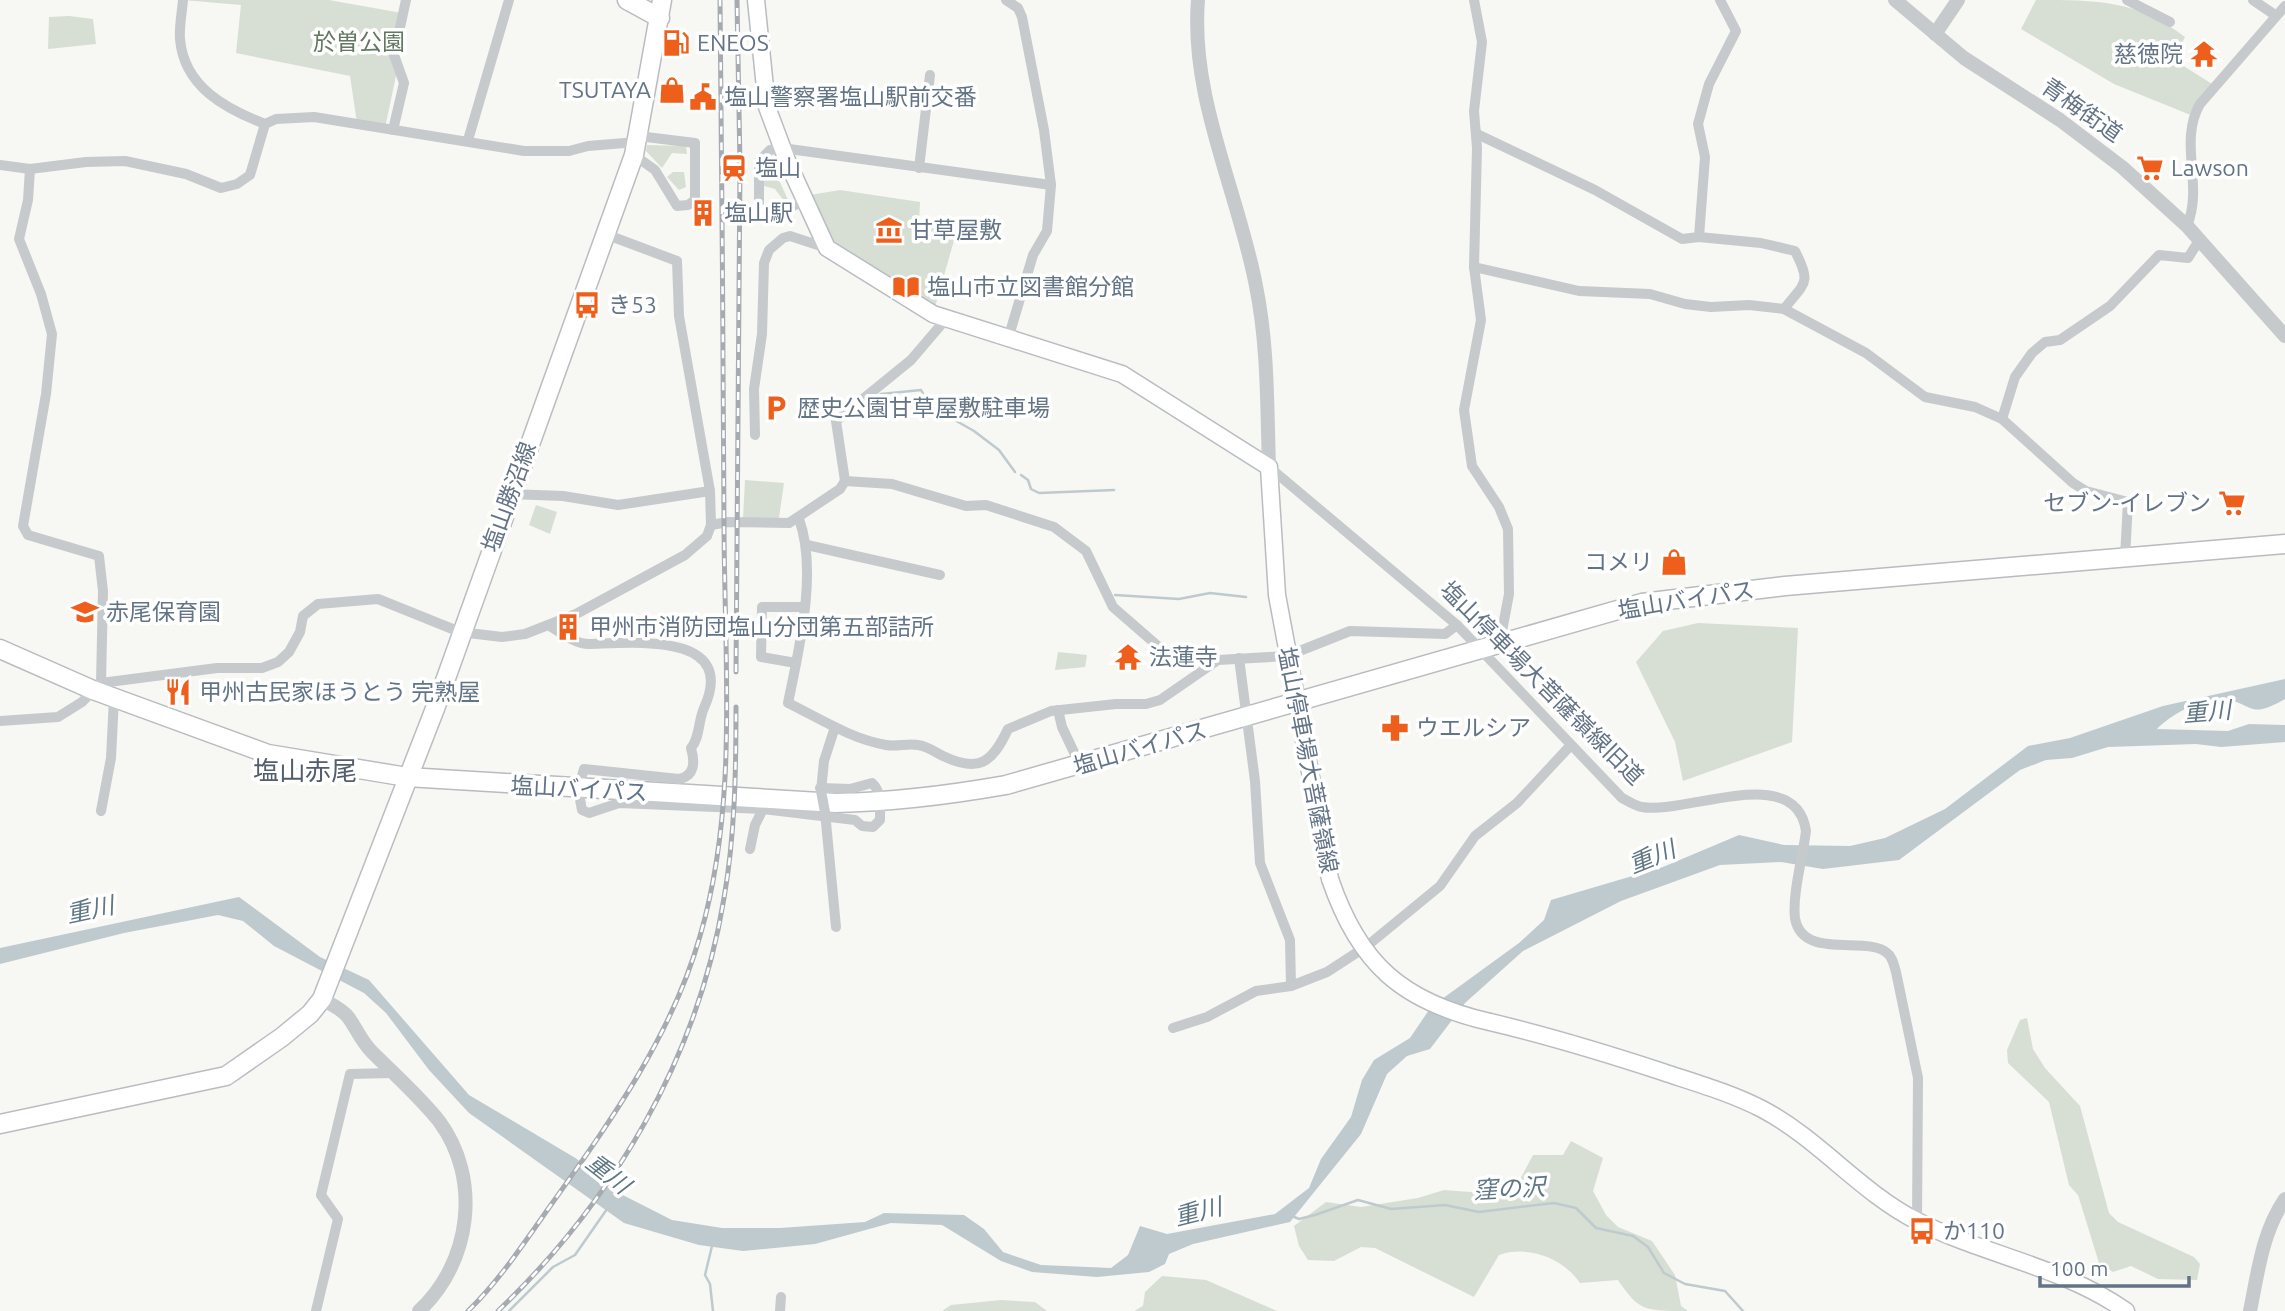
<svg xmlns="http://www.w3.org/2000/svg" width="2285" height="1311" viewBox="0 0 2285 1311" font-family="Ubuntu,'Noto Sans JP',sans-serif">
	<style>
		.green { fill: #d7dfd4 }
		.water { fill: #bfcacf }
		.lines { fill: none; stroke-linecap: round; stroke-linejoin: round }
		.stream { stroke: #bfcacf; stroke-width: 2.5 }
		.secondary-casing { stroke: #b8bdc2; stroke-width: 19 }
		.primary-casing { stroke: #b9bdc1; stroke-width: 21 }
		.trunk-casing { stroke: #b8bbbf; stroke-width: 21 }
		.minor { stroke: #c6cacd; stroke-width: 10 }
		.tertiary { stroke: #c6cacd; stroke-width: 14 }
		.secondary { stroke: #fff; stroke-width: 16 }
		.primary { stroke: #fff; stroke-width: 18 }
		.trunk { stroke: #fff; stroke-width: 18 }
		.rail-casing { stroke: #a6abb2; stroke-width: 5 }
		.rail { stroke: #fff; stroke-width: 2.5; stroke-dasharray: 8; stroke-linecap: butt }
		.secondary-bridge-casing { stroke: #b8bdc2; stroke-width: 19; stroke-linecap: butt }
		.minor-bridge { stroke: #c6cacd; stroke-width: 10 }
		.secondary-bridge { stroke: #fff; stroke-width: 16 }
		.labels { text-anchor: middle; stroke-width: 7; stroke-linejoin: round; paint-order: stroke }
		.park-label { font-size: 23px; fill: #62785f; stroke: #fff }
		.poi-label { font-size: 23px; fill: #647487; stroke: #fff; text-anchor: start }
		.street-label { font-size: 23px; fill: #647487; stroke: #fff }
		.water-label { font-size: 24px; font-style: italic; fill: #5f7783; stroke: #fff }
		.quarter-label { font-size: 26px; fill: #525e6b; stroke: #fff }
	</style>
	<rect width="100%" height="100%" fill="#f7f7f3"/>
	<!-- green -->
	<g class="green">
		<polygon points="183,0 329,0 402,13 398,66 385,128 357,123 350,76 236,53 241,5"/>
		<path d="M2036,0C2098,0 2137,0 2185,37L2174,60L2217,87L2193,116L2114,84L2021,29Z"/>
		<polygon points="69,16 93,19 96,44 48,49 49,17"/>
		<polygon points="647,145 686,146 687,154 672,153 662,168 646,151"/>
		<polygon points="769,158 788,200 784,201 775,189 764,186 763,162"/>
		<polygon points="673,172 684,172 686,187 679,190 667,177"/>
		<polygon points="840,190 920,202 919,223 957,230 933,314 835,254 804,196"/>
		<polygon points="745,480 784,483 779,518 743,519"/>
		<polygon points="536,505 557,512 550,534 529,525"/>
		<polygon points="1698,623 1798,628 1792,742 1683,781 1675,742 1636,662 1663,631"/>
		<polygon points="1058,652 1087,655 1085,667 1055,670"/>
		<polygon points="2027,1018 2033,1049 2045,1068 2080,1106 2109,1213 2118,1222 2194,1257 2200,1264 2197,1280 2158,1279 2131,1266 2113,1272 2099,1263 2078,1195 2069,1185 2049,1102 2008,1063 2007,1050 2020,1020"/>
		<path d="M1571,1141L1603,1158L1593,1191L1606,1215L1618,1227L1652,1241L1675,1275L1681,1306L1688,1311C1644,1311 1639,1311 1618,1280L1580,1283C1563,1258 1528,1245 1499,1255L1474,1297L1375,1248L1361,1247L1334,1261L1308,1260L1299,1246L1294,1226L1326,1202L1361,1207L1418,1198L1444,1190L1483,1193L1517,1185L1533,1155H1563Z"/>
		<polygon points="1162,1276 1206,1280 1277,1311 1134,1311 1143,1306 1145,1292"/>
		<polygon points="1001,1300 1035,1302 1047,1311 942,1311 951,1305"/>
	</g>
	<!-- water -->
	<path class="water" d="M2285,679V699C2248,720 2255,704 2224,699C2204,696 2170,715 2157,729L2228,731L2249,724L2285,725V742L2221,747L2196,744L2108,747L2072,758L2046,760L2020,770L1899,860L1823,869L1781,862L1720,865L1621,901L1523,951L1465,1003L1430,1049L1407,1056L1387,1074L1361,1134L1290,1222L1193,1244L1169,1254L1165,1264L1149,1272L1097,1277L1032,1272L1001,1261L942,1225L891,1223L815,1244L743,1251L699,1245L624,1223L469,1113L429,1070L386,1013L364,993L274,946L243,921L218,915L124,933L0,964V948L239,897L320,957L369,980L469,1095L577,1159L599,1183L672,1220L722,1228H780L865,1222L884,1213L964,1215L984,1229L1003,1252L1041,1265L1111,1268L1128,1255L1140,1226L1167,1234L1275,1214L1309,1188L1321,1159L1351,1117L1362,1080L1374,1060L1410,1038L1431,1007L1519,943L1544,920L1551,900L1663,867L1739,835L1784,845L1850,846L1885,838L1945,809L2028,746L2070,738L2163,706Z"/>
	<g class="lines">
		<!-- stream -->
		<g class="stream">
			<polyline points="868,403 881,394 921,390 930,406 974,431 999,450 1015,472"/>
			<polyline points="1021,475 1028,480 1031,489 1039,493 1114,490"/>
			<polyline points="1115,595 1179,599 1210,593 1246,597"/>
			<polyline points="1292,1216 1299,1219 1315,1215 1358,1200 1391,1209 1445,1205 1479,1212 1554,1203 1576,1208 1596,1228 1633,1236 1648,1247 1664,1273 1685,1284 1725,1291 1743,1311"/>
			<polyline points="712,1246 705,1275 710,1284 713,1311"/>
			<polyline points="509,1311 553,1267 575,1255 607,1209"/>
		</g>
		<defs>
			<g id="secondary">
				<polyline points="756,0 767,107 788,163 827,248 933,314 1122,374 1269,467 1277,595 1330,879"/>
				<path d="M1490,1022C1549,1036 1605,1053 1663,1072C1696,1083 1731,1093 1762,1109C1819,1139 1860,1192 1917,1221C1984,1255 2064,1267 2126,1311"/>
			</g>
			<g id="primary">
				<polyline points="627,0 660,18"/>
				<polyline points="0,1124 226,1076 282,1037 310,1014 322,999 436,706 634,155 662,0"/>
			</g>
			<path id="trunk" d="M0,649L93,690L268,754L407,777L836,803C894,802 949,795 1006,785L1642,603L1785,586L2285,544"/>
		</defs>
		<!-- secondary casing -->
		<use href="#secondary" class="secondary-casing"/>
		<!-- primary casing -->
		<use href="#primary" class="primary-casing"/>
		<!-- trunk casing -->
		<use href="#trunk" class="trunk-casing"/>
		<!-- minor -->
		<g class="minor">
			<path d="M183,0C182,12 179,27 180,39C184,87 226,109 265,124L276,119L314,117L524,151H569L588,146L637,142"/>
			<polyline points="1006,0 1018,8 1022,17 1044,130 1051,185 1047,231 1033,255 1008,339"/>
			<polyline points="1474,0 1482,42 1474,111 1477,148 1474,267 1481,320 1464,410 1472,466 1499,507 1508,529 1509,594 1500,642"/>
			<polyline points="2127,0 2170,22"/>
			<polyline points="2253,0 2275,15"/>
			<polyline points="393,130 404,83 394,55 406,0"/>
			<path d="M1477,134L1595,190L1682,239L1699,237L1761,243L1795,251C1812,284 1805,282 1784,309"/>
			<polyline points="468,140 509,0"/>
			<polyline points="634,155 655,170 677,206 688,205 695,200 695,143 638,136"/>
			<polyline points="0,165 30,169 86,162 125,161 186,174 221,188 237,184 250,175 265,124"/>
			<polyline points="919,168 930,75"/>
			<polyline points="30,169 28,200 19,239 41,294 52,334 46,394 23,526 28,535 99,556 103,591 101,683"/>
			<polyline points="805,201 776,213 759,210 759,161 770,150 782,148 1051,185"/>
			<path d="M2187,226C2204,185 2178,142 2200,104L2285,6"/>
			<polyline points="1699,237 1705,157 1698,124 1709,84 1736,31 1720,0"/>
			<polyline points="1474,267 1579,291 1650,294 1685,304 1711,307 1749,305 1784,309 1866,353 1925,397 1975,407 2002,419 2073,483 2086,491 2128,502 2125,557"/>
			<polyline points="2002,419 2015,377 2032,353 2045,342 2060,340 2110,306 2159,255 2188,258 2200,239"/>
			<polyline points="755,435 754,389 762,334 764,263 769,250 783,238 790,236 827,248"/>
			<path d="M1269,467L1457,625L1622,798C1628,801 1635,806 1642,807C1686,815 1796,761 1806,831C1803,856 1792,895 1795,918C1802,961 1867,935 1887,953C1893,957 1894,966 1896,972L1918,1078L1917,1221"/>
			<polyline points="845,481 892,484 966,506 986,505 1054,527 1086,551 1113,607 1159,647 1175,656 1218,660"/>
			<polyline points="509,494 563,496 618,505 710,491"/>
			<path d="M799,519C818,571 799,649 788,703C819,718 851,739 886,745C897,747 908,743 918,745C927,746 935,752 943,756C979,773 992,763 1008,729L1051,711L1116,704H1146L1160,700L1218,660L1287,656L1350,631L1445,634L1457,625"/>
			<polyline points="711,525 728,522 789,523 840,489 845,481 836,421 911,360 946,319"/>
			<polyline points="807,545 940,575"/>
			<path d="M550,626C561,633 576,644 589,644C631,643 739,631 704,708C698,721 700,738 691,748C695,762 695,776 679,779L584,769L578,789L582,810L589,813L619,803L763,809"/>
			<polyline points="1239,658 1255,781 1260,863 1290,940 1291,986"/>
			<polyline points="796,663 761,657 762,607 803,607"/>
			<polyline points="1058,710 1062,727 1080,765"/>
			<polyline points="0,721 58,717 82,702 101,683 217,668 262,668 278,662 289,652 300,632 303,616 318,604 378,599 460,632 502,637 525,634 576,614 685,555 707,536 711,525 710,491 679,316 677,261 605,234"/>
			<polyline points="821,791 824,761 835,727"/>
			<polyline points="101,811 111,758 114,698"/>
			<polyline points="825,812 836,927"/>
			<path d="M750,849L755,825L763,809L855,820L862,826L873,827L880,820C880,807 882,792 872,783L850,789L820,788"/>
			<polyline points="1173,1028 1207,1017 1256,991 1291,986 1327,972 1367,946 1440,886 1475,836 1517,803 1570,746"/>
			<polyline points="316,1311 338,1219 321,1195 350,1074 392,1073"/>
			<polyline points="780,1311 781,1297"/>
		</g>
		<!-- tertiary -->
		<g class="tertiary">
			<path d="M1198,0C1190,98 1238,191 1256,286C1268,345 1267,406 1269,467"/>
			<polyline points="1895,0 1964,58 2060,120 2122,167 2187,226 2285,336"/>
			<polyline points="1935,34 1958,0"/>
			<path d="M322,999C330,1004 342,1009 348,1017C357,1029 361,1041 372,1052C394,1074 419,1096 439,1121C482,1179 471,1263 419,1311"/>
			<path d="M2250,1311C2258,1272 2262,1233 2285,1199"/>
		</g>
		<!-- secondary -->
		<use href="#secondary" class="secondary"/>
		<!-- primary -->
		<use href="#primary" class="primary"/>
		<!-- trunk -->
		<use href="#trunk" class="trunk"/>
		<defs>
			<g id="rail">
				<polyline points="736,672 740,166 737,0"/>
				<path d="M468,1311C501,1279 526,1240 553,1202C612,1119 672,1035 700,936C739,802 724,659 724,521C723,347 722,174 720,0"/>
				<path d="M498,1311C614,1200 698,1058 724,898C735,835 736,771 736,707"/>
			</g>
		</defs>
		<!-- rail casing -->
		<use href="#rail" class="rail-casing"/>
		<!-- rail -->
		<use href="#rail" class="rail"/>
		<defs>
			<path id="secondary-bridge" d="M1330,879C1359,964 1402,1002 1490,1022"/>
		</defs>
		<!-- secondary-bridge casing -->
		<use href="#secondary-bridge" class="secondary-bridge-casing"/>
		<!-- minor-bridge -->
		<polyline class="minor-bridge" points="821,791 825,812"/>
		<!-- secondary-bridge -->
		<use href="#secondary-bridge" class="secondary-bridge"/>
	</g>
	<!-- icons -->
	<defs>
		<symbol id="fuel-bare" viewBox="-9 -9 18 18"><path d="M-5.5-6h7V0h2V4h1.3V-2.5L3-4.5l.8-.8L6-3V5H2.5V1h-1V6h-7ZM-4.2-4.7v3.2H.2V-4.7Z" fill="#ef5f1c" stroke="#fff" stroke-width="2.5" paint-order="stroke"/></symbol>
		<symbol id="temple-bare" viewBox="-9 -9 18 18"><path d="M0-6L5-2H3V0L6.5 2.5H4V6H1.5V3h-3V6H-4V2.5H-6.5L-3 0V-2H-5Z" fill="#ef5f1c" stroke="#fff" stroke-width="2.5" paint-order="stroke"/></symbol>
		<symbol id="shop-bare" viewBox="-9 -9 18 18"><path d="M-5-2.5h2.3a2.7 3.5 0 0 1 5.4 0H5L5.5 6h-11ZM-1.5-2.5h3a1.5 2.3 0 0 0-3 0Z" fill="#ef5f1c" stroke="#fff" stroke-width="2.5" paint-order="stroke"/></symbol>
		<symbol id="civic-bare" viewBox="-9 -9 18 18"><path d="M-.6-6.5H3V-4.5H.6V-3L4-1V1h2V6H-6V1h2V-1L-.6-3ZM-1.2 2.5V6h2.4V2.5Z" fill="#ef5f1c" stroke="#fff" stroke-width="2.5" paint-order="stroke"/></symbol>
		<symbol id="station-bare" viewBox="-9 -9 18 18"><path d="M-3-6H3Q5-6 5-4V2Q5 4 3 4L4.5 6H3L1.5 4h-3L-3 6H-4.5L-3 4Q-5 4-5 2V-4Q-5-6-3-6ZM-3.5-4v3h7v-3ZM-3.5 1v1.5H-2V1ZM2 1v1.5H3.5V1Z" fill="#ef5f1c" stroke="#fff" stroke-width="2.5" paint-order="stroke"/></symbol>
		<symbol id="supermarket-bare" viewBox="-9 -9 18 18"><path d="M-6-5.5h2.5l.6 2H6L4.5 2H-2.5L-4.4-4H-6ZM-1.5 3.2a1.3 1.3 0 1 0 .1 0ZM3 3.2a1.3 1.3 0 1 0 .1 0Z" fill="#ef5f1c" stroke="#fff" stroke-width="2.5" paint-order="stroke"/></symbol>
		<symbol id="building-bare" viewBox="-9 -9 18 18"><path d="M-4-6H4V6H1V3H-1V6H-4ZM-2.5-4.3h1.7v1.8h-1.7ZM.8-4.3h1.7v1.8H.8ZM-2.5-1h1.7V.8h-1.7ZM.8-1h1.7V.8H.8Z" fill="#ef5f1c" stroke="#fff" stroke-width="2.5" paint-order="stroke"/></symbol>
		<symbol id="museum-bare" viewBox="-9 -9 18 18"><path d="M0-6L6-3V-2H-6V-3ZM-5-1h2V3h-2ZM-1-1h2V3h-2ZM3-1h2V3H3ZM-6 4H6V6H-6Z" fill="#ef5f1c" stroke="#fff" stroke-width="2.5" paint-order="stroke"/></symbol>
		<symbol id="library-bare" viewBox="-9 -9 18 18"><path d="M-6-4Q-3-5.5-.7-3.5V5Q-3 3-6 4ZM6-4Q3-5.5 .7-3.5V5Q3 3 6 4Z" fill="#ef5f1c" stroke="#fff" stroke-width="2.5" paint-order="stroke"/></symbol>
		<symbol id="bus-bare" viewBox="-9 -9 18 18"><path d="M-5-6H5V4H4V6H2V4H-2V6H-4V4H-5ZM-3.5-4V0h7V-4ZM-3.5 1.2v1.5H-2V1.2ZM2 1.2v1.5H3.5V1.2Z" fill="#ef5f1c" stroke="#fff" stroke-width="2.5" paint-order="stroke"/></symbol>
		<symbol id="parking-bare" viewBox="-9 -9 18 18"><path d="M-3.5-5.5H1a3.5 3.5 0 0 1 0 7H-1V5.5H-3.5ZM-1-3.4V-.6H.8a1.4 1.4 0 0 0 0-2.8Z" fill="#ef5f1c" stroke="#fff" stroke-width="2.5" paint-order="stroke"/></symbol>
		<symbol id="school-bare" viewBox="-9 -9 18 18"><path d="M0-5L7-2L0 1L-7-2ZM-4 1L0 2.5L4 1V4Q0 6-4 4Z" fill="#ef5f1c" stroke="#fff" stroke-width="2.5" paint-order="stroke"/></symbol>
		<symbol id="restaurant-bare" viewBox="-9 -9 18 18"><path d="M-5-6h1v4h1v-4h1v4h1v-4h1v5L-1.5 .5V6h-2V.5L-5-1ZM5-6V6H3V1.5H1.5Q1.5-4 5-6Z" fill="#ef5f1c" stroke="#fff" stroke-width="2.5" paint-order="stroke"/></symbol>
		<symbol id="pharmacy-bare" viewBox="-9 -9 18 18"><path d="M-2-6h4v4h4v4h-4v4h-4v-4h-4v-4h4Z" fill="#ef5f1c" stroke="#fff" stroke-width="2.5" paint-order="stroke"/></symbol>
	</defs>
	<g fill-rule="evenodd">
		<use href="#fuel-bare" x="657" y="24" width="38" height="38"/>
		<use href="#temple-bare" x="2185" y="35" width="38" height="38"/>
		<use href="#shop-bare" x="653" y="71" width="38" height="38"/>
		<use href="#civic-bare" x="684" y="78" width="38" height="38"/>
		<use href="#station-bare" x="715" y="149" width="38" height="38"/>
		<use href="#supermarket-bare" x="2131" y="149" width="38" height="38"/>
		<use href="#building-bare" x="684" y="194" width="38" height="38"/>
		<use href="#museum-bare" x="870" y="211" width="38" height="38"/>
		<use href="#library-bare" x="887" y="268" width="38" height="38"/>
		<use href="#bus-bare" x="568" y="286" width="38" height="38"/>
		<use href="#parking-bare" x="757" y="389" width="38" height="38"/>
		<use href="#supermarket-bare" x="2213" y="484" width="38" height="38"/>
		<use href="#shop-bare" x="1655" y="543" width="38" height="38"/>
		<use href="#school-bare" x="66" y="593" width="38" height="38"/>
		<use href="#building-bare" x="549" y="608" width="38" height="38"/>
		<use href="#temple-bare" x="1109" y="638" width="38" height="38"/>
		<use href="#restaurant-bare" x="159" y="673" width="38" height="38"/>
		<use href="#pharmacy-bare" x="1376" y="709" width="38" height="38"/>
		<use href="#bus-bare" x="1903" y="1212" width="38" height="38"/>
	</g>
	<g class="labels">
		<!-- park labels -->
		<g class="park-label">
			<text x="359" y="50">於曽公園</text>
		</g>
		<!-- poi labels -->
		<g class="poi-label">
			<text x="697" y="51">ENEOS</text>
			<text x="2183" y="62" text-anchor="end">慈徳院</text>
			<text x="651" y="98" text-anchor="end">TSUTAYA</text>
			<text x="724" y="105">塩山警察署塩山駅前交番</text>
			<text x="755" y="176">塩山</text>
			<text x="2171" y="176">Lawson</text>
			<text x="724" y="221">塩山駅</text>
			<text x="910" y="238">甘草屋敷</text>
			<text x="927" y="295">塩山市立図書館分館</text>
			<text x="608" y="313">き53</text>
			<text x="797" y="416">歴史公園甘草屋敷駐車場</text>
			<text x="2211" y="511" text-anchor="end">セブン-イレブン</text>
			<text x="1653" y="570" text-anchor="end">コメリ</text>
			<text x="106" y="620">赤尾保育園</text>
			<text x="589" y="635">甲州市消防団塩山分団第五部詰所</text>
			<text x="1149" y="665">法蓮寺</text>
			<text x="199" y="700">甲州古民家ほうとう 完熟屋</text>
			<text x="1416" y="736">ウエルシア</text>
			<text x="1943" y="1239">か110</text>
		</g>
		<!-- street labels -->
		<g class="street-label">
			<text transform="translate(2082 110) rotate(35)" y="8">青梅街道</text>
			<text transform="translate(509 497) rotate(-70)" y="8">塩山勝沼線</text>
			<text transform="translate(1686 600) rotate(-9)" y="8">塩山バイパス</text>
			<text transform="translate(1542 683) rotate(45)" y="8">塩山停車場大菩薩嶺線旧道</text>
			<text transform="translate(1140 748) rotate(-16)" y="8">塩山バイパス</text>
			<text transform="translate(1308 760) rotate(79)" y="8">塩山停車場大菩薩嶺線</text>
			<text transform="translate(579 789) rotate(3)" y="8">塩山バイパス</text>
		</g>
		<!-- water labels -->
		<g class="water-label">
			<text transform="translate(2207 712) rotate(-5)" y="8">重川</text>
			<text transform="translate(1652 857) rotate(-22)" y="8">重川</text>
			<text transform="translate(90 910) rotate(-12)" y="8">重川</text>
			<text transform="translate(608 1174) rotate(38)" y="8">重川</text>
			<text transform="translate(1509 1189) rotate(-3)" y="8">窪の沢</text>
			<text transform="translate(1198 1212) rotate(-14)" y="8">重川</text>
		</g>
		<!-- quarter labels -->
		<g class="quarter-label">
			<text x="305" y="780">塩山赤尾</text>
		</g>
	</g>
	<!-- scale -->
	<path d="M2040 1276v10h149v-10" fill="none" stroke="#647487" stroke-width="3.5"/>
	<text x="2050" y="1276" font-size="21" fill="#647487" stroke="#ffffff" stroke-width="5" paint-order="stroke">100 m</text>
</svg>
